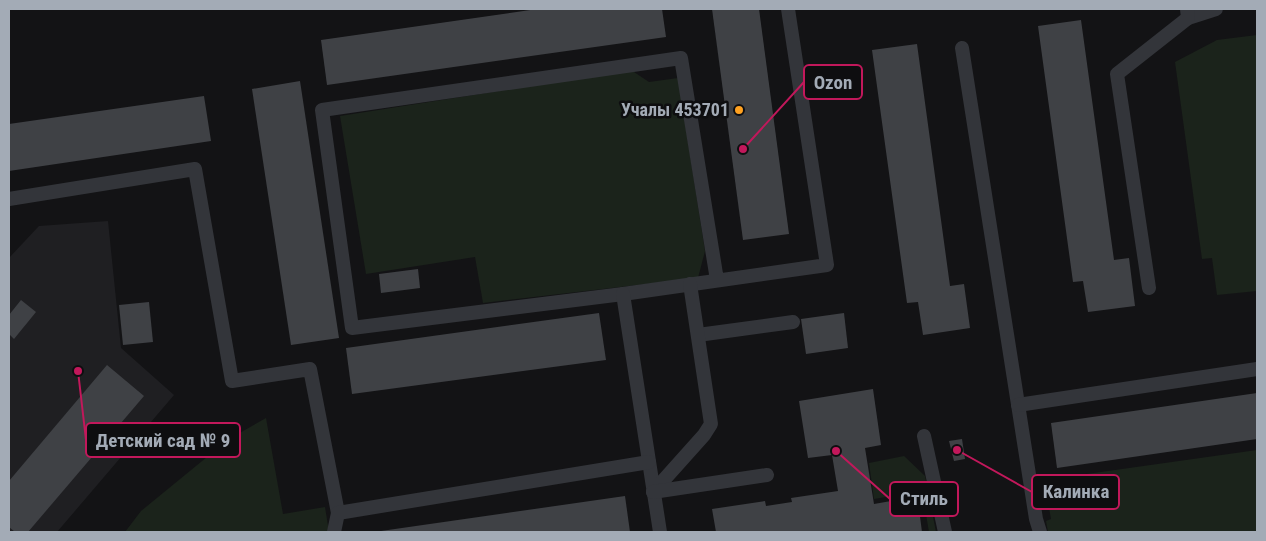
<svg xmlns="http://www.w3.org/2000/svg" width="1266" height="541" viewBox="0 0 1266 541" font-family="'Roboto Condensed',sans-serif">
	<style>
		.built { fill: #1f1f22 }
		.green { fill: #1b231b }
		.building { fill: #3f4145 }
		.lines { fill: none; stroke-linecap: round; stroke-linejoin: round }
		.lane { stroke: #33353a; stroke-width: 14 }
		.poi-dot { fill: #ffa120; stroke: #0e0e10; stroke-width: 2 }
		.labels { text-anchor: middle; stroke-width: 5; stroke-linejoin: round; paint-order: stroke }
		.poi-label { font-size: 18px; font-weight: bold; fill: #a3abb6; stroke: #0e0e10; text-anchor: end }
		.leader { fill: none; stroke: #c2185b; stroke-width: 2 }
		.callout-dot { fill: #c2185b; stroke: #0e0e10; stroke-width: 2 }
		.callout { fill: #0e0e10; stroke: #c2185b; stroke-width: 2 }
		.callout-label { font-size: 19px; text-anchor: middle; font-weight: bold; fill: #a3abb6 }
	</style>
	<rect width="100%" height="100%" fill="#131315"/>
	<!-- built -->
	<polygon class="built" points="108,221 121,348 174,395 57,532 9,532 9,258 39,226"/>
	<!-- green -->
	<g class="green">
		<polygon points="1257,35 1257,291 1217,295 1212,258 1202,259 1175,62 1217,40"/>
		<polygon points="631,70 649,82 678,78 705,251 698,278 483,303 475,257 366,274 340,116"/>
		<polygon points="266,418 283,514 325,507 329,532 125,532 141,511 229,439"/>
		<polygon points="1257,450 1257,532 1048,532 1046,521 1051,519 1044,480"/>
		<polygon points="904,456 925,476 936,532 929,532 922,491 874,499 869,463"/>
	</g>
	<!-- building -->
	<g class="building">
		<polygon points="537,9 662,9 666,37 327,85 321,40"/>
		<polygon points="712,9 759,9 789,234 743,240"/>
		<polygon points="1081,20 1114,260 1129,258 1135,306 1088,312 1083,281 1073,282 1038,26"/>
		<polygon points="917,44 950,286 964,284 970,328 923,335 918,302 907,303 872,50"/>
		<polygon points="300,81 339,338 291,345 252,89"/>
		<polygon points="204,96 211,141 9,171 9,124"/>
		<polygon points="418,269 420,288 381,293 379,274"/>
		<polygon points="21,300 36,312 14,339 9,334 9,315"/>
		<polygon points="149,302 153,342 123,345 119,305"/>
		<polygon points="599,313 606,360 352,394 346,348"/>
		<polygon points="844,313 848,348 806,354 801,319"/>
		<polygon points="107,365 144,396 28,532 15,532 9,527 9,481"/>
		<polygon points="873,389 881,445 865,448 874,504 908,498 908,502 918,501 922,532 716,532 712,509 765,501 766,506 792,502 791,498 838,491 832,455 808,458 799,401"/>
		<polygon points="1257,393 1257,439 1057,468 1051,423"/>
		<polygon points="962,439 965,459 954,461 949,441"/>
		<polygon points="625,496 630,532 381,532 381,531"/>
	</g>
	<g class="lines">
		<!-- lane -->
		<g class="lane">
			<polyline points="1188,18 1216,9"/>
			<polyline points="962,48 1036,519 1040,532"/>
			<polyline points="9,199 195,169 232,381 310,369 338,513"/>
			<polyline points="717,280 681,58 322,110 352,328 623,294 827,265 788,9"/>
			<polyline points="1149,288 1117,74 1188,18 1187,9"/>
			<polyline points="623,294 660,532"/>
			<polyline points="698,335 793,322"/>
			<polyline points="1018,405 1257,369"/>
			<polyline points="924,436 945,532"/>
			<polyline points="653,492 704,435 711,424 690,284"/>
			<polyline points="653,492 767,475"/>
			<polyline points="334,532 338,513 649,462"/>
		</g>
	</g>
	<!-- markers -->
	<circle class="poi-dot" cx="739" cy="110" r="5"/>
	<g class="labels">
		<!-- poi labels -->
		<g class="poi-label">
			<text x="729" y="116">Учалы 453701</text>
		</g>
	</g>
	<!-- callouts -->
	<path class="leader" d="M743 149L804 82M78 371L86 440M957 450L1032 492M836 451L890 499"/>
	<g class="callout-dot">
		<circle cx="743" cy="149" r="5"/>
		<circle cx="78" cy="371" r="5"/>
		<circle cx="957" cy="450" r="5"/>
		<circle cx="836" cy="451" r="5"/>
	</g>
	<g class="callout">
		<rect x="804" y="65" width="58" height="34" rx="5"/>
		<rect x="86" y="423" width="154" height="34" rx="5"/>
		<rect x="1032" y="475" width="87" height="34" rx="5"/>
		<rect x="890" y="482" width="68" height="34" rx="5"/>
	</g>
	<g class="callout-label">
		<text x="833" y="89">Ozon</text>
		<text x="163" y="447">Детский сад № 9</text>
		<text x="1076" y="498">Калинка</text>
		<text x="924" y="505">Стиль</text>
	</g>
	<!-- border -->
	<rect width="1266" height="541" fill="none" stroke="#a3abb6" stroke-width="20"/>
</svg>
